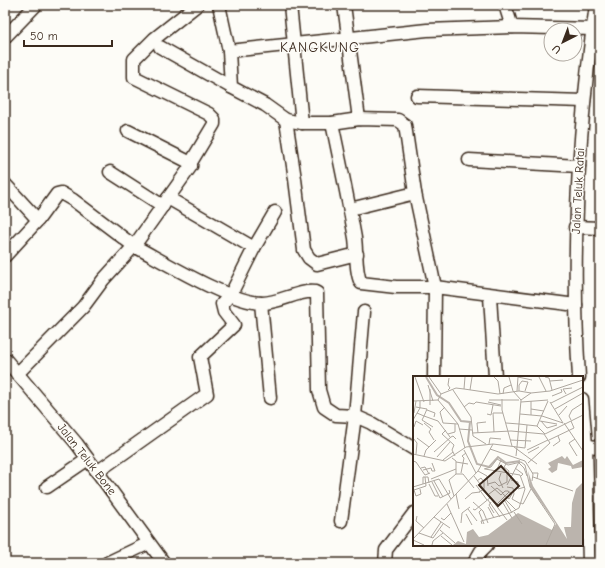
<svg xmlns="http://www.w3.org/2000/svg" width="605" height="568" viewBox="0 0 605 568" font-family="'Comic Neue',sans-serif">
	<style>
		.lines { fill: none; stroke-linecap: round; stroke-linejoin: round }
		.street-casing { stroke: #3b2a1e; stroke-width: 15 }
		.street { stroke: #fdfcf7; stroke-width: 12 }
		.labels { text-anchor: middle; stroke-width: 3; stroke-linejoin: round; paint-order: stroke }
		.street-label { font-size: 12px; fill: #3b2a1e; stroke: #fdfcf7 }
		.quarter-label { font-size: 14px; letter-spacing: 1px; fill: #3b2a1e; stroke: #fdfcf7 }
		.inset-river { fill: none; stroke: #bbb4ad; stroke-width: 2 }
		.inset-road { fill: none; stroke: #afa8a0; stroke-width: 1 }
		.view { fill: #3b2a1e; fill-opacity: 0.15; stroke: #3b2a1e; stroke-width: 2 }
		.inset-edge { fill: none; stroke: #3b2a1e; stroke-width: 2 }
	</style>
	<rect width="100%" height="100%" fill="#fdfcf7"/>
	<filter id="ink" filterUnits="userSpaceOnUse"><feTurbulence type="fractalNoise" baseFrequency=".025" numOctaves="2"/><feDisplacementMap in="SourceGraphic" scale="8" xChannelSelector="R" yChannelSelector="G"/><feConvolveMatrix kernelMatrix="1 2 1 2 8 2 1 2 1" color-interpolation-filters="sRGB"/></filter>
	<g filter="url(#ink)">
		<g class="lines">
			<defs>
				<g id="street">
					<polyline points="219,5 229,51 231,87 265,105 286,120 302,123 332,123 359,119 398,120 405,125 415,193 435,287 434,377"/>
					<polyline points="290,5 302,123"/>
					<polyline points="344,5 359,119"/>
					<polyline points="505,5 512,27"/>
					<polyline points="5,37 36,5"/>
					<polyline points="160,47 231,87"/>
					<polyline points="229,51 427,30 512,27 593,29"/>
					<polyline points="417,96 584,101"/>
					<polyline points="286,120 295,179 304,250 309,258 317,264 357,254"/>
					<path d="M332,123C340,161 348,199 355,238C357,252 355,271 361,283L396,287H435L576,305"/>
					<polyline points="469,160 579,166"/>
					<polyline points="190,164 214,124 214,119 209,114 134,77 134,59 154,39 197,5"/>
					<polyline points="110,172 163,206"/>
					<polyline points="5,184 38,220"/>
					<polyline points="168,198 254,248"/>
					<polyline points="350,209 415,193"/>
					<polyline points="575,227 600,228"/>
					<polyline points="5,256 38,220 57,194 61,193 73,200 134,246 191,166 187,161 128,131"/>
					<polyline points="490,296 495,377"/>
					<polyline points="261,303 270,398"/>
					<polyline points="5,359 77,444 164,563"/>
					<path d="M17,374L83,307L103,280L134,246C163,261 231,303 262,303C280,303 298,290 315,292L317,293L319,390L324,407L336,415L355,416L371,423L414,449"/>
					<path d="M579,377C571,253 578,128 596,5"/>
					<polyline points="582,399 586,445 589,563"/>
					<polyline points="582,450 586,445 600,448"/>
					<polyline points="97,472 207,394 200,357 234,325 224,312 222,304 231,294 254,248 275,212"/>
					<polyline points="47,487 88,459"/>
					<polyline points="341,521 355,416 364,312"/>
					<polyline points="107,563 149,543"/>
					<polyline points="385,563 386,550 414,513"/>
					<polyline points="474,563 481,551 487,545"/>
				</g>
			</defs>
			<!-- street casing -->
			<use href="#street" class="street-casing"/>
			<!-- street -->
			<use href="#street" class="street"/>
		</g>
	</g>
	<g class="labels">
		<!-- street labels -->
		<g class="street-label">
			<text transform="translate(578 191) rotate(-87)" y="4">Jalan Teluk Ratai</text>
			<text transform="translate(87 459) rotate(52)" y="4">Jalan Teluk Bone</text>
		</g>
		<!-- quarter labels -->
		<g class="quarter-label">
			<text x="320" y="52">KANGKUNG</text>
		</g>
	</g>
	<!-- overview -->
	<g transform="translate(413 376)">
		<rect width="170" height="170" fill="#fdfcf7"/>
		<path d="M149,80L152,83L154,80L160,89L170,84V91L159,93L158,90L145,87L144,94L139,97L135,93L138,91L135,87ZM115,95L120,110L154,163L151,151H158L159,127L163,113L170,106V169H40L45,165L53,168L54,156L60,153L66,161L75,159L105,137L139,154L143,148L117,111Z" fill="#bbb4ad"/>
		<path class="inset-river" d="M13,1L24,19L36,27L48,45L57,46L55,65L64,88L76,91L85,81L93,87L107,85"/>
		<path class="inset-road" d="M2,1L11,26M16,1L28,18M52,1L51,13L85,18L106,15L118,17M81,1L85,5L87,18M96,1L100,15L108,24L106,48L124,50L132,58L170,39M105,1L119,4M126,1L133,15M132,1L136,2L139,14M137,5L150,4M15,9L20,25M17,13V29M35,14L37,12L35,9L36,2M40,14L58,41L60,60L73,68M57,14L59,1M104,15L105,1M106,15V9L109,5L115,6L112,15M90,18L91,12L98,9M153,18L150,13L159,12M139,20L149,16L148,13M89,23V34L99,70M25,24L45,48L52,72M25,24L28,18L43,12L51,13M76,24H106M108,24L118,17L137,15L170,4M0,25L25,24M75,26L88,29M108,26L135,24M137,26L150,47M138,27L170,11M3,31L14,33L11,40L25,45L37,61M32,31L27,36L30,47L45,48M51,31L56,27L61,28L63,26L88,30M118,33L131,35M142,33L170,17M14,34L22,37L21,41M1,37L3,25M4,37L11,40L9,44L20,51M74,38L78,39L80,29M107,38L129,40L150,47M118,39V25M146,39L154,30M0,44L7,32V25M158,44L156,40L159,34L170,27M127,45L144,48M128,45L134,52L144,49M11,47L18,53L16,56L21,64M93,47L106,48M151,47L170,75M124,50L135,25M1,51L3,45L10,49M46,53L59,54M33,54L29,58L41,69M81,56L80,37H90M59,57L98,55L131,58L137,67L115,87M65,57L64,47L73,46M35,58L42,56V48M0,62L4,67L3,78M4,62L16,71M162,63L156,67L164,80M97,64L118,65M136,64L161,52L158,45M76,68L77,62L88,63M41,69L39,74L42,80M140,70L147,65L145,60M101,71L124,88M77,73L112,85L120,98L119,105M51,74L63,97M114,74L135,64M21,76L38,61L40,60L43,63M115,77L126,71M0,78L32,85L53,71L80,68M11,80L13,74L23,64M103,80L104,71L112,72L114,49M24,81L37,66M39,82L43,85V98M30,84L40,76M0,85L3,86L12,99L17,97M43,86L55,88M106,87L111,92L114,100M93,88L91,91L96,95L95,98M8,92L12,91L16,98M102,92L110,98L108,100M71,93L78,91L84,83L95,89L108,86L112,89L117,111L142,148L133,169M10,94L18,92L19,95H22L19,87M65,95L74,100L75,110M83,96L88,84M48,97L51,82L49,80L53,77M88,97L86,103L90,112M119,97H125L124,103M61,100L94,144M120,101L160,115M18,103L43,93M98,104L105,106V113L112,111M21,105L30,121M64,105L68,102L71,106V113L66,116M19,106L27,122L37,117L36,114M10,108V101H15L16,107M16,108L22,120H25M75,108L82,106L86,110L94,106V97M63,109L74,124M94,109L106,86M78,110L88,119L92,115H95L99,118L96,123L90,118M94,111L100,112L101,118L99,123L108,128M7,113L8,118L3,120L0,111L26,103L38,123M1,114L13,110L12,101M43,118L46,133M76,118L84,112L90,117M41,120L36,104L43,98H50L61,112M52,123L59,117L67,116M75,124L87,141M93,124L103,134M92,125L99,137M60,126L70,135L75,147M78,126L76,129L81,137M90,127L99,142M108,127L110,128L118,113M34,128L51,166M84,128L96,116M75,131L81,142M55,133L64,145M60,133L62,134L78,121M69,133L66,136L71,148M101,136L109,148M53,138L59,149M4,140L3,145L11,152M21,141L37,152M28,142L31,144L38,137M48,147L49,137L57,131M69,148L68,145L97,137L106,132L112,113L107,99L72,93M27,154L42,167M6,157L20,162L30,148M28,160L39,169M18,161L28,146M0,163L65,95L80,68L104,71L106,48M0,164L11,169M19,169L20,165L30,157"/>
		<path class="view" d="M88,90L106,110L85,130L66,109Z"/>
		<rect width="170" height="170" class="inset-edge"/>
	</g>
	<!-- margin -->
	<rect width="605" height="568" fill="none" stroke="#fdfcf7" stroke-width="20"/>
	<rect x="10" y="10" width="585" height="548" fill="none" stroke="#3b2a1e" stroke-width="1.5" filter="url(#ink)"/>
	<!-- north arrow -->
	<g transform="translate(563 42) rotate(222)"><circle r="19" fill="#fdfcf7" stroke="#afa8a0"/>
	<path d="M0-3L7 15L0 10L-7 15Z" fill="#3b2a1e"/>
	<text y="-6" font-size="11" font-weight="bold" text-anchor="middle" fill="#3b2a1e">U</text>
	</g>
	<!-- scale -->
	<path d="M24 40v6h88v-6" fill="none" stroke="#3b2a1e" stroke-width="2"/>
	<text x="30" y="40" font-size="12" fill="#3b2a1e" stroke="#fdfcf7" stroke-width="3" paint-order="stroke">50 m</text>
</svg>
